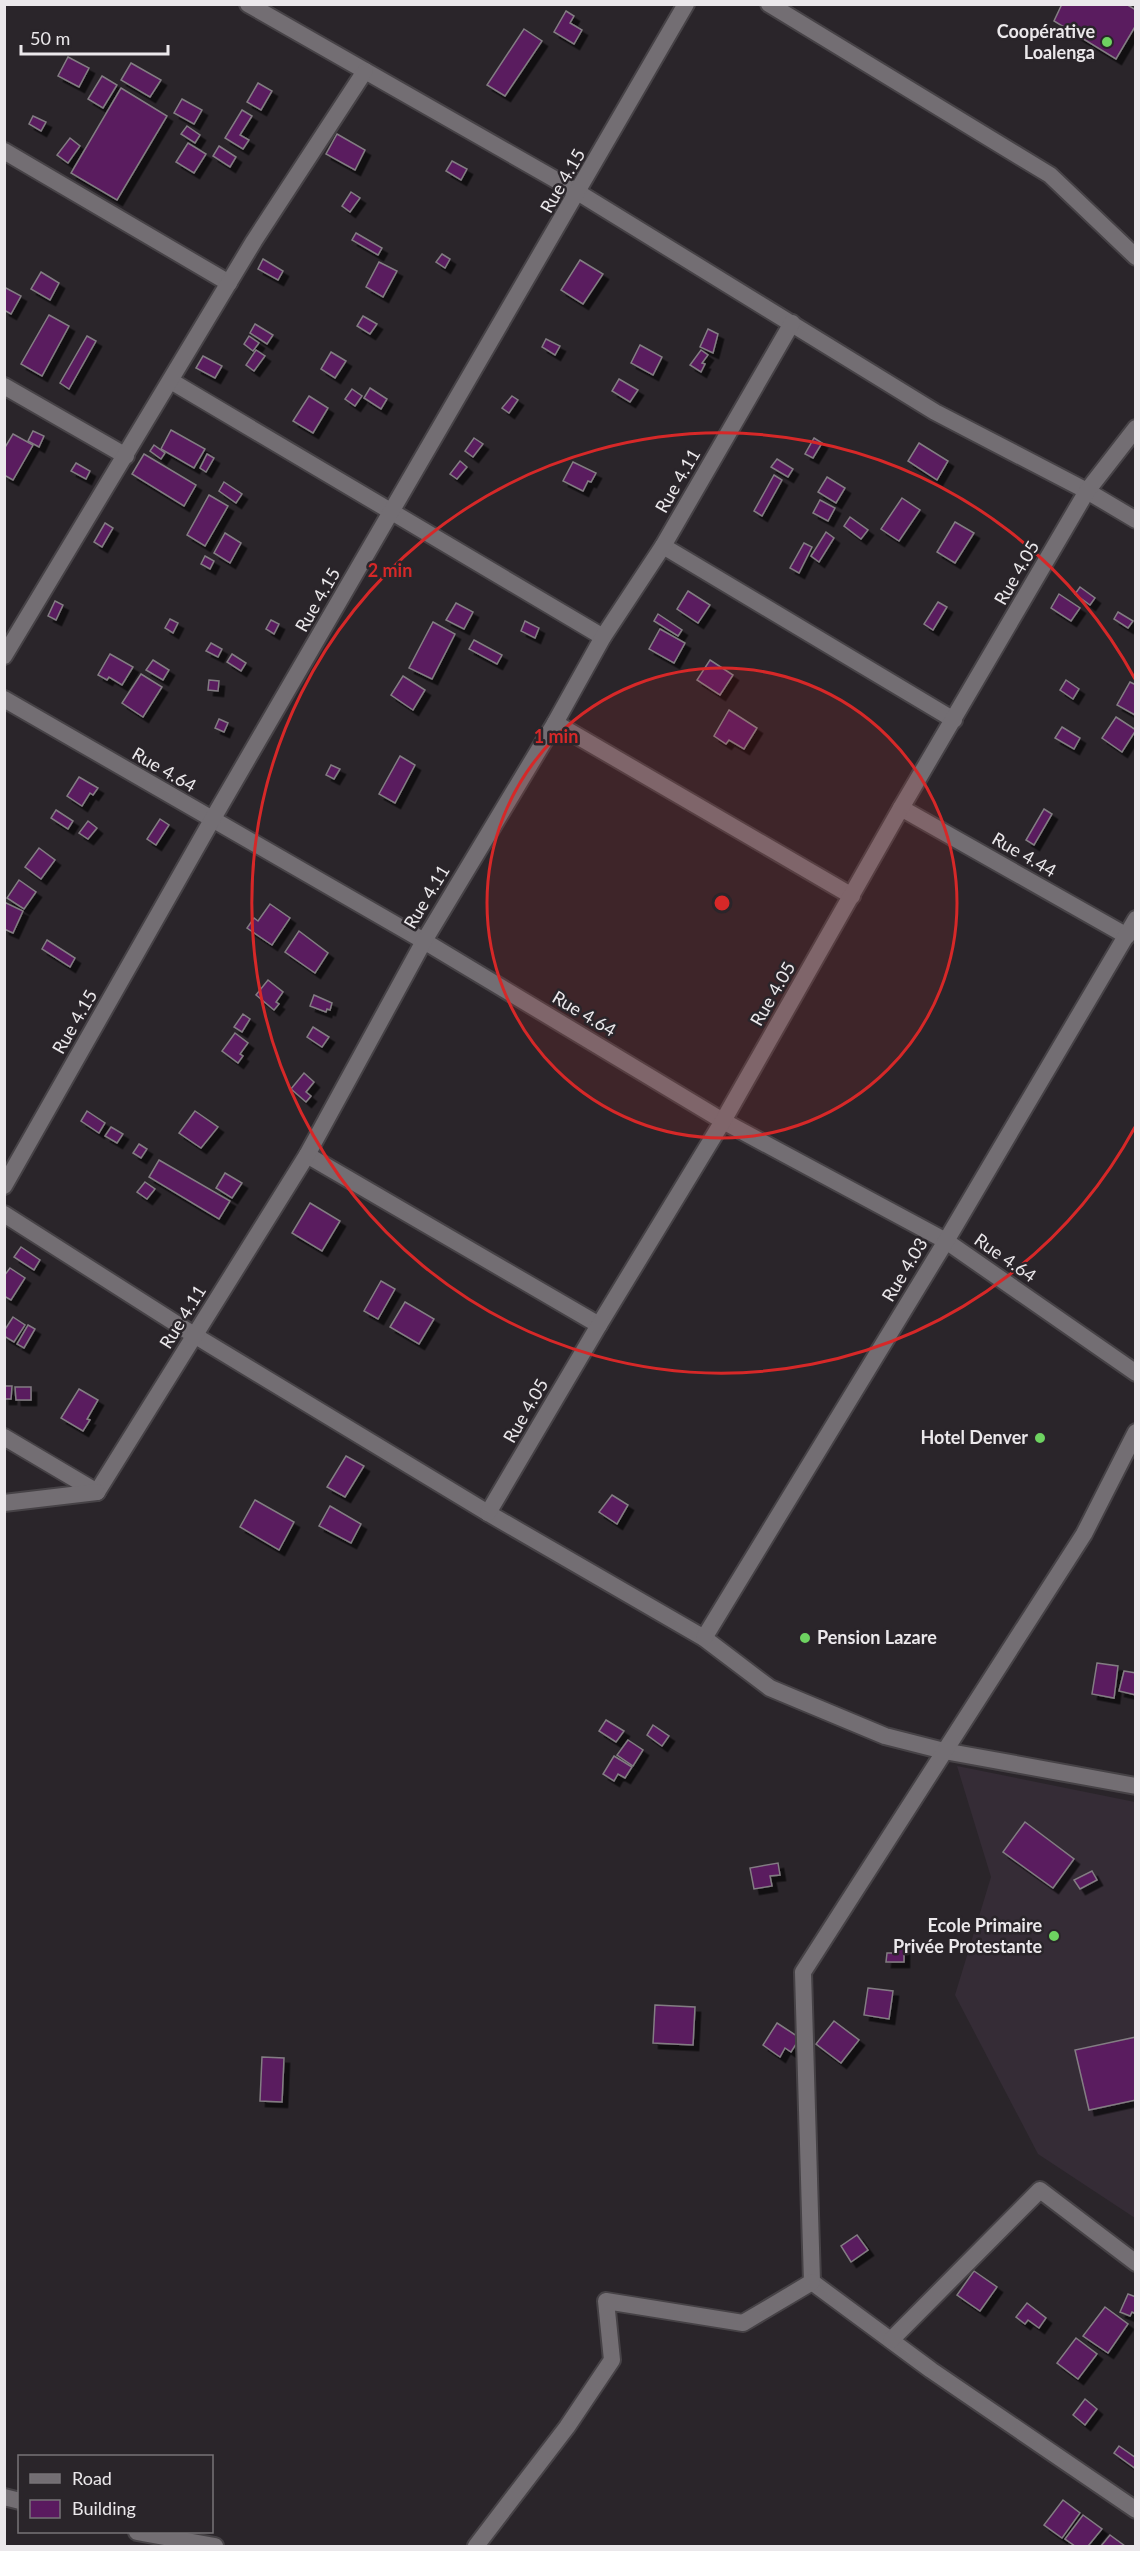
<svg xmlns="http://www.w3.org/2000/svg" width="1140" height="2551" viewBox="0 0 1140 2551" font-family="Lato,sans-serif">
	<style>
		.built { fill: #352c36 }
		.building { fill: #5a1a5f; stroke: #837d83; stroke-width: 1.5; filter: url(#shadow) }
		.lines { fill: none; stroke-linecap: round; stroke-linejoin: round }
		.street-casing { stroke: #464246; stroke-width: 20 }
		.street { stroke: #736e73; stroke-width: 16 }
		.ring { fill: none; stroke: #d62828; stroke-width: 3 }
		.poi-dot { fill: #6ed361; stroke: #2a252a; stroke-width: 2 }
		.labels { text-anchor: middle; stroke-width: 5; stroke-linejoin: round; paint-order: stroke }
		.poi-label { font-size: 18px; font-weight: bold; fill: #ebe8eb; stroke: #2a252a; text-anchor: end }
		.street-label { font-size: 18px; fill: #ebe8eb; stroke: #2a252a }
		.centre { fill: #d62828; stroke: #2a252a; stroke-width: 3 }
		.ring-label { font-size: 18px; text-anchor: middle; font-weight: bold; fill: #d62828; stroke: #2a252a; stroke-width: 5; stroke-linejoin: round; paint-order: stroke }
	</style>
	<defs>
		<filter id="shadow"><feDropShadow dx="5.5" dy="5.5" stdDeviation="0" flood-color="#0009"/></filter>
	</defs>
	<rect width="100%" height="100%" fill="#2a252a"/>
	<!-- built -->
	<polygon class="built" points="957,1766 1135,1802 1135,2218 1038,2154 955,1995 991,1877"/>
	<!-- building -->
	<g class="building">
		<polygon points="1062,4 1126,4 1136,10 1136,25 1116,59 1054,21"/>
		<polygon points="566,11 574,16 570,23 582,30 574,44 554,32"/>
		<polygon points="524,29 542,41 505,96 487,85"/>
		<polygon points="68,57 89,68 79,87 58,76"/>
		<polygon points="131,63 161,80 150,97 121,80"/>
		<polygon points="102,76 117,85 103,108 88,99"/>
		<polygon points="258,83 272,91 261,110 247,102"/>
		<polygon points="121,88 167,116 117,200 71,173"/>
		<polygon points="182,99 202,110 194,124 174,113"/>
		<polygon points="242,110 252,116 240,135 249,140 243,149 225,138"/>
		<polygon points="33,116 46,122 41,131 29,124"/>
		<polygon points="187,126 200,135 195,143 181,134"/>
		<polygon points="337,134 365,150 355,170 326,154"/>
		<polygon points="70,138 80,146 68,163 57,155"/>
		<polygon points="188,143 206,154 194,173 176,162"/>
		<polygon points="219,146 236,157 230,167 213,156"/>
		<polygon points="452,161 467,169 461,180 446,171"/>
		<polygon points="351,192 360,198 350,212 342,206"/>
		<polygon points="356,233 382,248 378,255 352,240"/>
		<polygon points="442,254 450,259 445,268 436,262"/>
		<polygon points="263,259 283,271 278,280 258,269"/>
		<polygon points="580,260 603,274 583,304 561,290"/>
		<polygon points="379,262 397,271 383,297 366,287"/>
		<polygon points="41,272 59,283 50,300 31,289"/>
		<polygon points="4,287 21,296 11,314 4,310"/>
		<polygon points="49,315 69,326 42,376 21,364"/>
		<polygon points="363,316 377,324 370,334 357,326"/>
		<polygon points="255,324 273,335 267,344 250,333"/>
		<polygon points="708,329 718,334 713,353 700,347"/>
		<polygon points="87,336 96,341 69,389 60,383"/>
		<polygon points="249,336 259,343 253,351 244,344"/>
		<polygon points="546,339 560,346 555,355 542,347"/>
		<polygon points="640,345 662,357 653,375 631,363"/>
		<polygon points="256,350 265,356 254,371 246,365"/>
		<polygon points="701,350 708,355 702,363 705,364 701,372 690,365"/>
		<polygon points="331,352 346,361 335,378 321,369"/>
		<polygon points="203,356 222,366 215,378 196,368"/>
		<polygon points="619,379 638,390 630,402 612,391"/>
		<polygon points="370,388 387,399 381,409 364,398"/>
		<polygon points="352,389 362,396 355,406 345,399"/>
		<polygon points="309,396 328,408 313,433 293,421"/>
		<polygon points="512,396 518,400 509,413 502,408"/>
		<polygon points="171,430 205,449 194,468 161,449"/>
		<polygon points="33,431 44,436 39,447 28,441"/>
		<polygon points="13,434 33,445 13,480 4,475 4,449"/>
		<polygon points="474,438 483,444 473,457 465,451"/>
		<polygon points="814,438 822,443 813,458 805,454"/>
		<polygon points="919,443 948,461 937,480 908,461"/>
		<polygon points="154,445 165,453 161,459 150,451"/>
		<polygon points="144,454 196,485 184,506 132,474"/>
		<polygon points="207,454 214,458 206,472 200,468"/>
		<polygon points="777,459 793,469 788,477 771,467"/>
		<polygon points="460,461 467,467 457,479 450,474"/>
		<polygon points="573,462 596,473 591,482 588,481 583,491 563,481"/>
		<polygon points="76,463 90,471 86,479 71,471"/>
		<polygon points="774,475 782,480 762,516 754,511"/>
		<polygon points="827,477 845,488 836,503 818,492"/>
		<polygon points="224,482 242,494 236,503 219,491"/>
		<polygon points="209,495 228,506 205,546 187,535"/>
		<polygon points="902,498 920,510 899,541 881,529"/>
		<polygon points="820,500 835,508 828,521 813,513"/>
		<polygon points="850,517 868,530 861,539 844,526"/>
		<polygon points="955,522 974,533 955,563 937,552"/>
		<polygon points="105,523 113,528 102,547 94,542"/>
		<polygon points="826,532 834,538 819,562 811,556"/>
		<polygon points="225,533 241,543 230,563 214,553"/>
		<polygon points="804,543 812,547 799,573 790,568"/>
		<polygon points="205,556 214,561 210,569 201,564"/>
		<polygon points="1080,587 1095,598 1090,605 1075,594"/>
		<polygon points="688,591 710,605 698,623 677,609"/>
		<polygon points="1059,594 1080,608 1071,621 1051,608"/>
		<polygon points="55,601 63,605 56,620 48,616"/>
		<polygon points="938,602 947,607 933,630 924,624"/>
		<polygon points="456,603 473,612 464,629 446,620"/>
		<polygon points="1118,612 1133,621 1128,628 1114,619"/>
		<polygon points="658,614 682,630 678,636 654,621"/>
		<polygon points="170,619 178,623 173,633 165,628"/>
		<polygon points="271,620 279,624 274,634 266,629"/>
		<polygon points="525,621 539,628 535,638 521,631"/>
		<polygon points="433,622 455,634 432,679 409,668"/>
		<polygon points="660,629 685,643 674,663 649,649"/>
		<polygon points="474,640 502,655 497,664 469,649"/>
		<polygon points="211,643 222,649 218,657 206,651"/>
		<polygon points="110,654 133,667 122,685 109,677 107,680 98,675"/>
		<polygon points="232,654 246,663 241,671 227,662"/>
		<polygon points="153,660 169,670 163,680 146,670"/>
		<polygon points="710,660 733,675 720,695 697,680"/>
		<polygon points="141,674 162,687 143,717 122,703"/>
		<polygon points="403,676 425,690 413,710 391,695"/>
		<polygon points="209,680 219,681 218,691 208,690"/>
		<polygon points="1066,680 1079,689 1073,699 1060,690"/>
		<polygon points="1130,682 1136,685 1135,715 1117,705"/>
		<polygon points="729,710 757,728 744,749 729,740 726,744 714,736"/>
		<polygon points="1116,717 1136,730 1122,752 1102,738"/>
		<polygon points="219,719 228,723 224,732 215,728"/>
		<polygon points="1062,727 1080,738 1074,749 1055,738"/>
		<polygon points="400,756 415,765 395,803 379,794"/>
		<polygon points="331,765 340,769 334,779 326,775"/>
		<polygon points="79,777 98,788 93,795 90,793 82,806 67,796"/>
		<polygon points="1044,809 1052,814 1034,845 1026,840"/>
		<polygon points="56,810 73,821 68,829 51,818"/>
		<polygon points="160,819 169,825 156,845 147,839"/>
		<polygon points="88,821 97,828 88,839 79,833"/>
		<polygon points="39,848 55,860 41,879 25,867"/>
		<polygon points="19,880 36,892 24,909 7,898"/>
		<polygon points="4,902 23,911 13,933 4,929"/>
		<polygon points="270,904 290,918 272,945 247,928 254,918 258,921"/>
		<polygon points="299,931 328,953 315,973 285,952"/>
		<polygon points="47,940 75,958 70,967 42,949"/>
		<polygon points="268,980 283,992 276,1002 279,1004 274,1010 256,995"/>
		<polygon points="314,995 332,1003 330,1010 327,1009 326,1012 310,1006"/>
		<polygon points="243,1014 250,1019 242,1032 234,1027"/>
		<polygon points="313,1027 329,1037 322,1047 307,1037"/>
		<polygon points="235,1033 248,1043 240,1054 243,1056 238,1063 222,1051"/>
		<polygon points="304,1073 314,1082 306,1092 311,1096 306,1102 291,1089"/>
		<polygon points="87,1111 105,1123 99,1133 81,1121"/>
		<polygon points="195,1111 218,1127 201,1148 179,1133"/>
		<polygon points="111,1127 123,1134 117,1143 105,1136"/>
		<polygon points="139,1144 147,1149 141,1158 133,1153"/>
		<polygon points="159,1160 230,1201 219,1219 149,1177"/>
		<polygon points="225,1173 242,1183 232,1198 216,1188"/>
		<polygon points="145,1182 155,1189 147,1199 137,1192"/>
		<polygon points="310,1203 340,1221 322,1251 292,1233"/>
		<polygon points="21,1247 40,1260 34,1270 14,1257"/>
		<polygon points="10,1268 25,1278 11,1300 4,1296 4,1276"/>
		<polygon points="381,1281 395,1289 378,1319 364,1311"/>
		<polygon points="405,1302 434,1319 419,1344 390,1327"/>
		<polygon points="13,1317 25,1325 14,1342 4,1336 4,1331"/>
		<polygon points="28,1325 35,1329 24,1348 17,1344"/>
		<polygon points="4,1386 12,1386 11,1399 4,1399"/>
		<polygon points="15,1387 31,1387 31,1400 16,1400"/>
		<polygon points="79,1389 98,1400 87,1419 90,1420 83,1431 61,1418"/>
		<polygon points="346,1456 364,1466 345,1497 327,1487"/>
		<polygon points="612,1495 628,1505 617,1524 599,1512"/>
		<polygon points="255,1500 294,1522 279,1550 240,1527"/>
		<polygon points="330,1506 361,1524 351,1543 319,1526"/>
		<polygon points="1097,1663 1118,1666 1114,1698 1092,1694"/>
		<polygon points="1124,1671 1136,1673 1136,1695 1119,1691"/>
		<polygon points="606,1720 624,1731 616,1742 599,1731"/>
		<polygon points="653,1725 669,1736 662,1746 647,1735"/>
		<polygon points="628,1740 643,1750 633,1766 617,1755"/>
		<polygon points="614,1756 632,1767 625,1778 618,1774 614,1781 603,1774"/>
		<polygon points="1025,1822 1074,1859 1053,1888 1003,1852"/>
		<polygon points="778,1863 780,1875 770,1876 772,1886 754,1889 750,1868"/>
		<polygon points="1092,1871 1097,1880 1080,1889 1074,1880"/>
		<polygon points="895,1940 904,1941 904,1962 886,1962 887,1953 894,1953"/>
		<polygon points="868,1988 893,1991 889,2019 864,2015"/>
		<polygon points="655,2005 695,2007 693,2045 653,2043"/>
		<polygon points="834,2021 859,2040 841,2063 816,2044"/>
		<polygon points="777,2023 800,2038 791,2052 785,2048 780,2057 763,2045"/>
		<polygon points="1136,2037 1136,2100 1089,2110 1075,2050"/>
		<polygon points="262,2057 284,2058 282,2102 260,2101"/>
		<polygon points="857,2235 868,2250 851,2262 841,2246"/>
		<polygon points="974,2271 997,2287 980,2311 957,2295"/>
		<polygon points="1128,2294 1136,2297 1136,2314 1132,2312 1130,2316 1120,2312"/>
		<polygon points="1027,2303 1046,2318 1039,2328 1028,2320 1025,2324 1016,2317"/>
		<polygon points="1105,2307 1128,2324 1108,2353 1083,2336"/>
		<polygon points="1076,2338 1097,2354 1078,2379 1057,2363"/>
		<polygon points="1085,2399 1097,2409 1085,2425 1073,2415"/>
		<polygon points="1119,2446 1136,2458 1136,2469 1114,2453"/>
		<polygon points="1063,2500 1080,2513 1062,2538 1044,2525"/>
		<polygon points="1083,2515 1102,2529 1088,2546 1075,2546 1065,2539"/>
		<polygon points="1110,2535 1125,2546 1101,2546"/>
	</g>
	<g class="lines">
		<defs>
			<g id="street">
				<polyline points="248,4 579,193 935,412 1087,491 1136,520"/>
				<polyline points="769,4 1050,175 1136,257"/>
				<polyline points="4,151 229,283"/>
				<polyline points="171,381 603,637"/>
				<polyline points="4,386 126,456"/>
				<polyline points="663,546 954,720"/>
				<polyline points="4,656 254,241 365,71"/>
				<polyline points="4,699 424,941 723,1121 946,1241 1136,1373"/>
				<polyline points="555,723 852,896"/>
				<polyline points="901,808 1127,936"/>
				<polyline points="307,1155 599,1325"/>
				<polyline points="4,1186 212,820 686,4"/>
				<polyline points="4,1214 194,1335 488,1513 704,1638 770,1688 885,1736 944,1751 1136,1786"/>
				<polyline points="1136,1432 1084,1534 803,1972 812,2282 931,2370 1136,2510"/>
				<polyline points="4,1437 97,1492"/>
				<polyline points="97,1492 307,1155 424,941 555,723 603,637 663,546 792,323"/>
				<polyline points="4,1503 97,1492"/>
				<polyline points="488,1513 599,1325 723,1121 901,808 1087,491 1136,428"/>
				<polyline points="704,1638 946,1241 1136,919"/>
				<polyline points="891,2340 1040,2190 1136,2263"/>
				<polyline points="4,2497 20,2501"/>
				<polyline points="137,2532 215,2546"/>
				<polyline points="476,2546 567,2427 612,2360 606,2301 743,2323 812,2282"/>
			</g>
		</defs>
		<!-- street casing -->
		<use href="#street" class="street-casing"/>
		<!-- street -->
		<use href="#street" class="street"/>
	</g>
	<!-- distance rings -->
	<circle cx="722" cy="903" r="235" fill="#d62828" fill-opacity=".12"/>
	<g class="ring">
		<circle cx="722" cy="903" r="235"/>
		<path d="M1135 1127A470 470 0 1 1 1135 679"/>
	</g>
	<!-- markers -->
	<g class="poi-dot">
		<circle cx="1107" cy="42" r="6"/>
		<circle cx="1040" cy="1438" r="6"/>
		<circle cx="805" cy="1638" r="6"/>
		<circle cx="1054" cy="1936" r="6"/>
	</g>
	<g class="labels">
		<!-- poi labels -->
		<g class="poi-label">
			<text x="1095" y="38">Coopérative<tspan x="1095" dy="21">Loalenga</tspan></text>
			<text x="1028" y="1444">Hotel Denver</text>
			<text x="817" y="1644" text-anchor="start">Pension Lazare</text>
			<text x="1042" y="1932">Ecole Primaire<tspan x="1042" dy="21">Privée Protestante</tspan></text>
		</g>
		<!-- street labels -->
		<g class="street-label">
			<text transform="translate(563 181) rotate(-60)" y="6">Rue 4.15</text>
			<text transform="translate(678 481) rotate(-60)" y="6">Rue 4.11</text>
			<text transform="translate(1017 573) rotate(-60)" y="6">Rue 4.05</text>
			<text transform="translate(318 600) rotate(-60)" y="6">Rue 4.15</text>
			<text transform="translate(164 770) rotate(30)" y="6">Rue 4.64</text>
			<text transform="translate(1024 855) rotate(30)" y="6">Rue 4.44</text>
			<text transform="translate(427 897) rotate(-59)" y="6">Rue 4.11</text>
			<text transform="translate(773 994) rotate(-60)" y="6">Rue 4.05</text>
			<text transform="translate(584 1014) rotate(31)" y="6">Rue 4.64</text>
			<text transform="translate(75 1022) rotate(-60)" y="6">Rue 4.15</text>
			<text transform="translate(1005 1258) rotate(35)" y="6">Rue 4.64</text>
			<text transform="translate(905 1270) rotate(-59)" y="6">Rue 4.03</text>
			<text transform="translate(183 1317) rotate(-58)" y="6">Rue 4.11</text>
			<text transform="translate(526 1411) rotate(-60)" y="6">Rue 4.05</text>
		</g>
	</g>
	<circle cx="722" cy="903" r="9" class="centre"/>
	<g class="ring-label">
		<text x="390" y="577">2 min</text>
		<text x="556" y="743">1 min</text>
	</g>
	<!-- border -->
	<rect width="1140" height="2551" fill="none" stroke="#ebe8eb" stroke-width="12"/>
	<!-- legend -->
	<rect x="18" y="2455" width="195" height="78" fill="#2a252a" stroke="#777377" stroke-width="1.5"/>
	<rect x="30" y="2474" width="30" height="9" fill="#736e73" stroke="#777377" stroke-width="1.5"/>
	<text x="72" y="2485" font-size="18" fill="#ebe8eb">Road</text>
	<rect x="30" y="2500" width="30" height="18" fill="#5a1a5f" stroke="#777377" stroke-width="1.5"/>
	<text x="72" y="2515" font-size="18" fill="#ebe8eb">Building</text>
	<!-- scale -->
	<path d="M21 45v9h147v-9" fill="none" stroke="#ebe8eb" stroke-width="3"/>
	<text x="30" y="45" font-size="18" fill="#ebe8eb" stroke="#2a252a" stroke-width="4.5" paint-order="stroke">50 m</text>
</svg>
